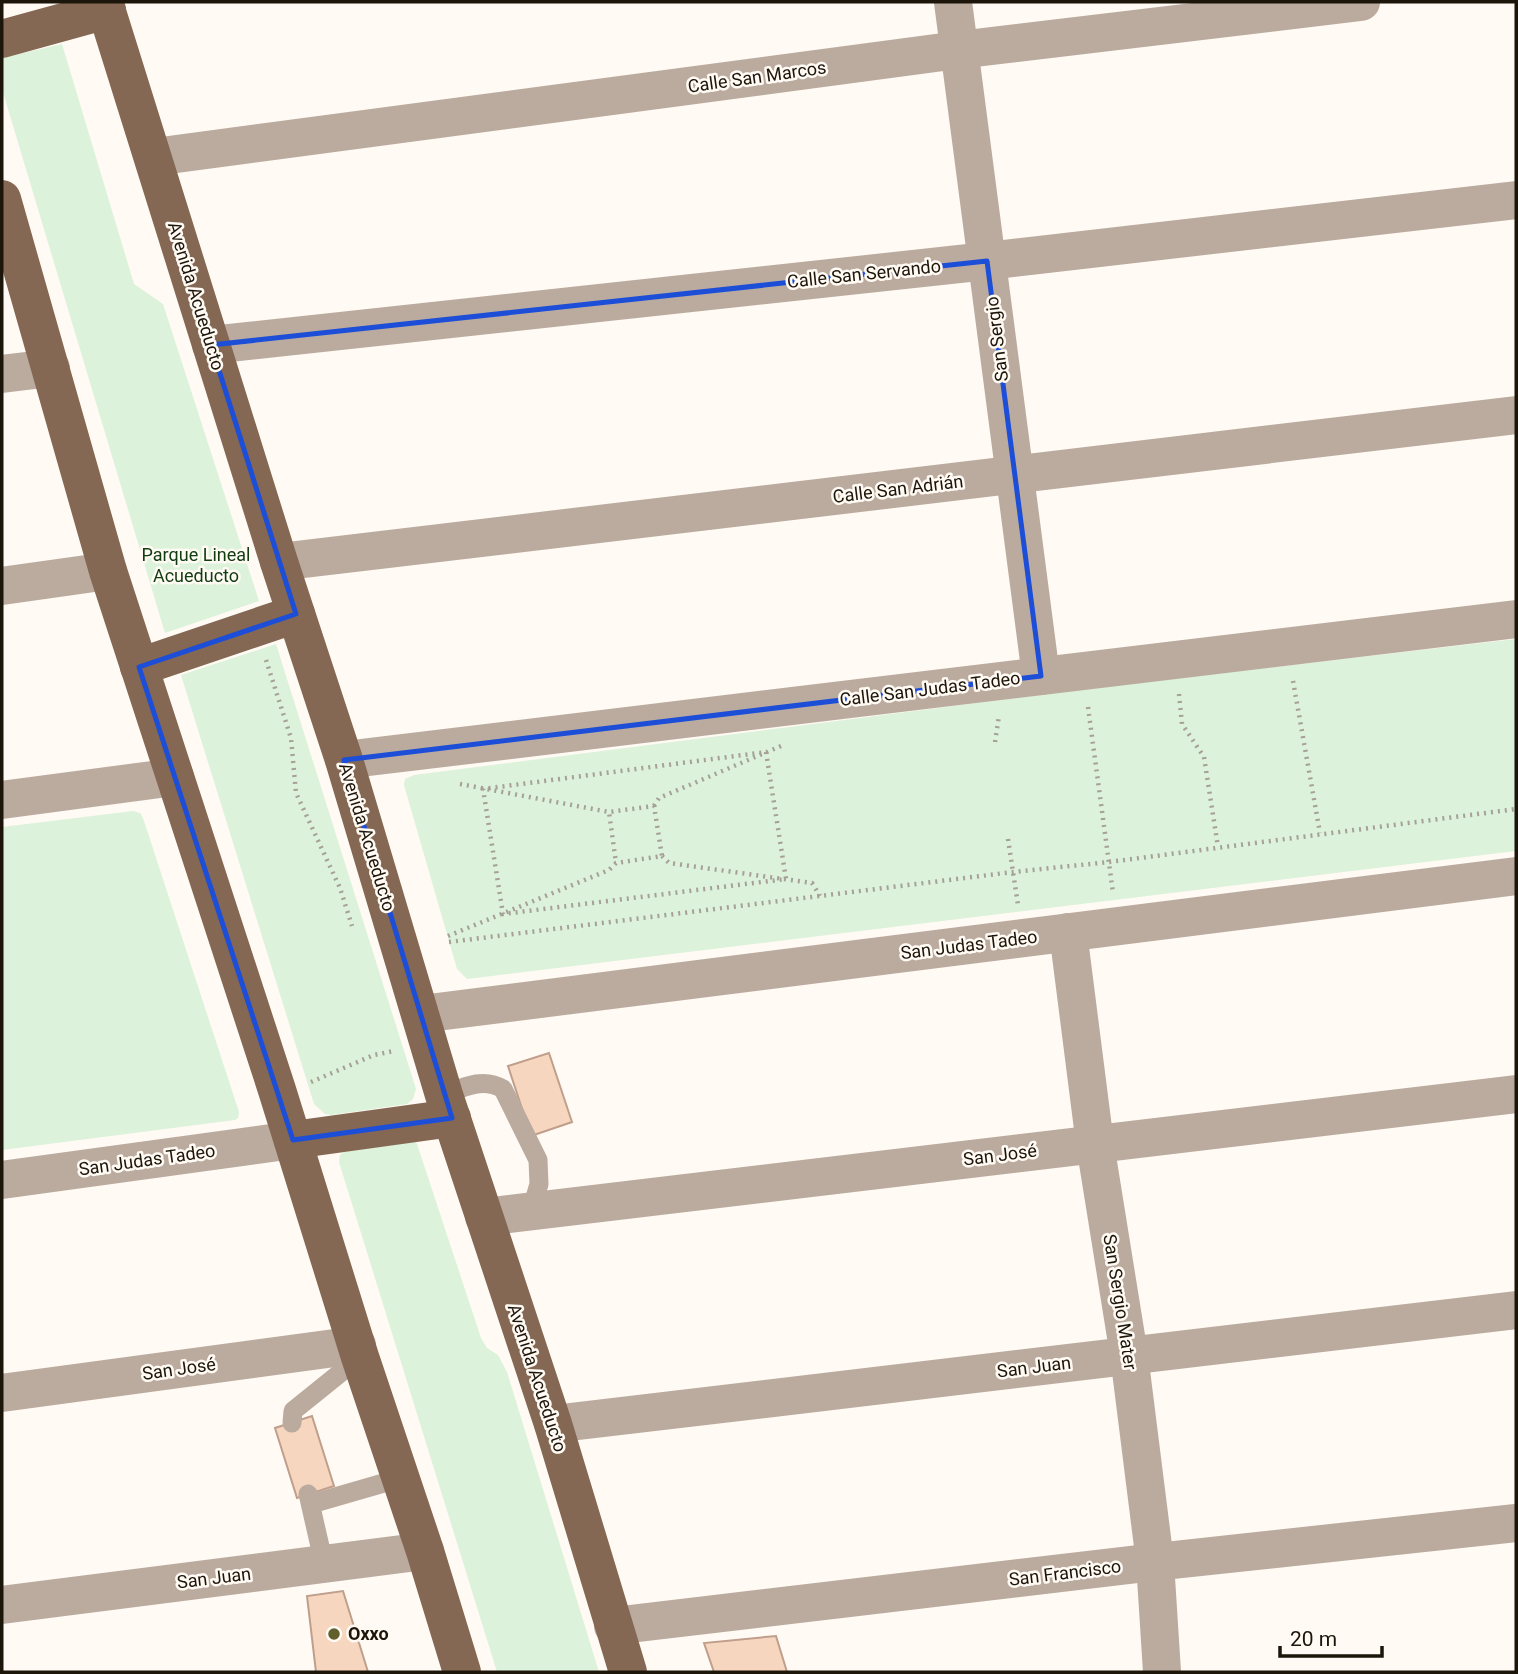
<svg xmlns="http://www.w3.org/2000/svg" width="1518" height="1674" viewBox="0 0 1518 1674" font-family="Roboto,sans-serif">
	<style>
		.green { fill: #dcf2da }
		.building { fill: #f7d6c0; stroke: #bf9f8b; stroke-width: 2 }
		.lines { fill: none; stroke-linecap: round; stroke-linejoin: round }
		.path { stroke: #a6a098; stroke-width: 4.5; stroke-dasharray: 2 5; stroke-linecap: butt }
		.lane { stroke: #bbab9f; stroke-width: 19 }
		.street { stroke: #bbab9f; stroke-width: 38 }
		.primary { stroke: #856853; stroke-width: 38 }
		.marked { fill: none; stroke: #1d4ed8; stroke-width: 5; stroke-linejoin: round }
		.poi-dot { fill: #615f2c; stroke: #fffaf4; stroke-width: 2.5 }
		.labels { text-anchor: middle; stroke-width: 5; stroke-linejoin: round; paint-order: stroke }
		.street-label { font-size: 18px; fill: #1c150a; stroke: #fffaf4 }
		.park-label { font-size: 18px; fill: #0f3d10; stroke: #fffaf4 }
		.poi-label { font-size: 18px; font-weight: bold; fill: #1c150a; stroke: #fffaf4; text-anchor: start }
	</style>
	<rect width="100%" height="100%" fill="#fffaf4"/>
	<!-- green -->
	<g class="green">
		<polygon points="62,44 134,284 163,304 259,601 165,633 2,89 2,58"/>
		<polygon points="1516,639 1516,851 467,979 457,969 404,785 405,779 414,775 1086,689"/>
		<polygon points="276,644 416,1089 413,1099 407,1104 331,1115 325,1114 314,1104 181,675"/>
		<polygon points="133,811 140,813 143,818 239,1112 238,1118 235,1120 2,1150 2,827"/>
		<polygon points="416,1141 481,1338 487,1348 498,1355 507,1372 599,1672 497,1672 339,1162 340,1155 344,1152"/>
	</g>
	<!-- building -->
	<g class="building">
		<polygon points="549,1053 572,1122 531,1136 508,1066"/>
		<polygon points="312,1416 334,1486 297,1498 275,1428"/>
		<polygon points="343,1591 368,1672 316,1672 307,1596"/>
		<polygon points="776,1636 787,1672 714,1672 704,1643"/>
	</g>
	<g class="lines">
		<!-- path -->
		<g class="path">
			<polyline points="266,660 291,738 296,793 340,888 352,926"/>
			<polyline points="1293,681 1320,833"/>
			<polyline points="1179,694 1182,724 1204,757 1218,847"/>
			<polyline points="1088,707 1113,893"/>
			<polyline points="995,742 999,716"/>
			<polygon points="766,752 786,879 503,914 483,789"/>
			<polyline points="460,784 609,812"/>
			<polyline points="654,806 659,798 781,746"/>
			<polyline points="1008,839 1018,905"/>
			<polyline points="662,856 669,863 812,883 820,896"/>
			<polyline points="448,936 609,870 616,863 662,856 654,806 609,812 616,863"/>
			<polyline points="449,942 1013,872 1109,862 1516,809"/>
			<polyline points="311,1082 374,1055 394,1051"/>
		</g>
		<!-- lane -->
		<g class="lane">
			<path d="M444,1095C464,1087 483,1077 503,1089L538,1160L539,1184L531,1211"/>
			<polyline points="292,1423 293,1411 360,1357"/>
			<polyline points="308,1494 324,1564"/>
			<polyline points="311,1504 401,1478"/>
		</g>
		<!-- street -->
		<g class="street">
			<polyline points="953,2 1041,676"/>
			<polyline points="154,157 958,50 1361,2"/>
			<polyline points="211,345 987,261 1516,200"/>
			<polyline points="2,374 51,368"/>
			<polyline points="279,562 1516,415"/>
			<polyline points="2,586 108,571"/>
			<polyline points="344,760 1516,619"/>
			<polyline points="2,800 175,777"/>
			<polyline points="1068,932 1095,1144 1129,1355 1155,1562 1162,1672"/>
			<polyline points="421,1014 1516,876"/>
			<polyline points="2,1180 293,1140"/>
			<polyline points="484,1217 1516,1094"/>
			<polyline points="2,1393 357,1345"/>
			<polyline points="553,1424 1516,1310"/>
			<polyline points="2,1605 425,1551"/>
			<polyline points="613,1626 1155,1562 1516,1523"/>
		</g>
		<!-- primary -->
		<g class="primary">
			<polyline points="104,2 279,562 344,760 444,1095 553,1424 628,1672"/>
			<polyline points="2,39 107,10"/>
			<polyline points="2,199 108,571 277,1090 360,1357 425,1551 462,1672"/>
			<polyline points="139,667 296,614"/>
			<polyline points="293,1140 452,1118"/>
		</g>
	</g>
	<!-- marked area -->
	<path class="marked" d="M987,261L1041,676L344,760L452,1118L293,1140L139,667L296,614L211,345Z"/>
	<!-- markers -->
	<circle class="poi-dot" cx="334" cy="1634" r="7"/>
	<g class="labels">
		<!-- street labels -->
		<g class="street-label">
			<text transform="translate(757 77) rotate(-8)" y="6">Calle San Marcos</text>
			<text transform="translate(864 274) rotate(-6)" y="6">Calle San Servando</text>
			<text transform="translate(196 296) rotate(73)" y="6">Avenida Acueducto</text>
			<text transform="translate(997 339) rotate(-97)" y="6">San Sergio</text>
			<text transform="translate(898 489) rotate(-7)" y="6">Calle San Adrián</text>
			<text transform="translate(930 689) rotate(-7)" y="6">Calle San Judas Tadeo</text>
			<text transform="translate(367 837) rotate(73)" y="6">Avenida Acueducto</text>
			<text transform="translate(969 945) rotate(-7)" y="6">San Judas Tadeo</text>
			<text transform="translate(1000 1155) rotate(-7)" y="6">San José</text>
			<text transform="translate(147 1160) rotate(-8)" y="6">San Judas Tadeo</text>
			<text transform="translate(1120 1302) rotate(81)" y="6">San Sergio Mater</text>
			<text transform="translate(1034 1367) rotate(-7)" y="6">San Juan</text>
			<text transform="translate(179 1369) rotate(-8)" y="6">San José</text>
			<text transform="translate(537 1378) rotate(72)" y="6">Avenida Acueducto</text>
			<text transform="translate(1065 1573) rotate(-7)" y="6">San Francisco</text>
			<text transform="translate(214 1578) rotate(-7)" y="6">San Juan</text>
		</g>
		<!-- park labels -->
		<g class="park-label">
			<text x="196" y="561">Parque Lineal<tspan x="196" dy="21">Acueducto</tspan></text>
		</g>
		<!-- poi labels -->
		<g class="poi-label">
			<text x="348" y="1640">Oxxo</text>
		</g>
	</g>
	<!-- border -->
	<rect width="1518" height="1674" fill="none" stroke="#1c150a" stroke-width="7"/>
	<!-- scale -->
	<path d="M1280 1646v10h102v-10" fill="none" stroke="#1c150a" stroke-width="3.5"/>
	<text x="1290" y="1646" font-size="21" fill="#1c150a" stroke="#fffaf4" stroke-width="5" paint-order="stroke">20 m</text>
</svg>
